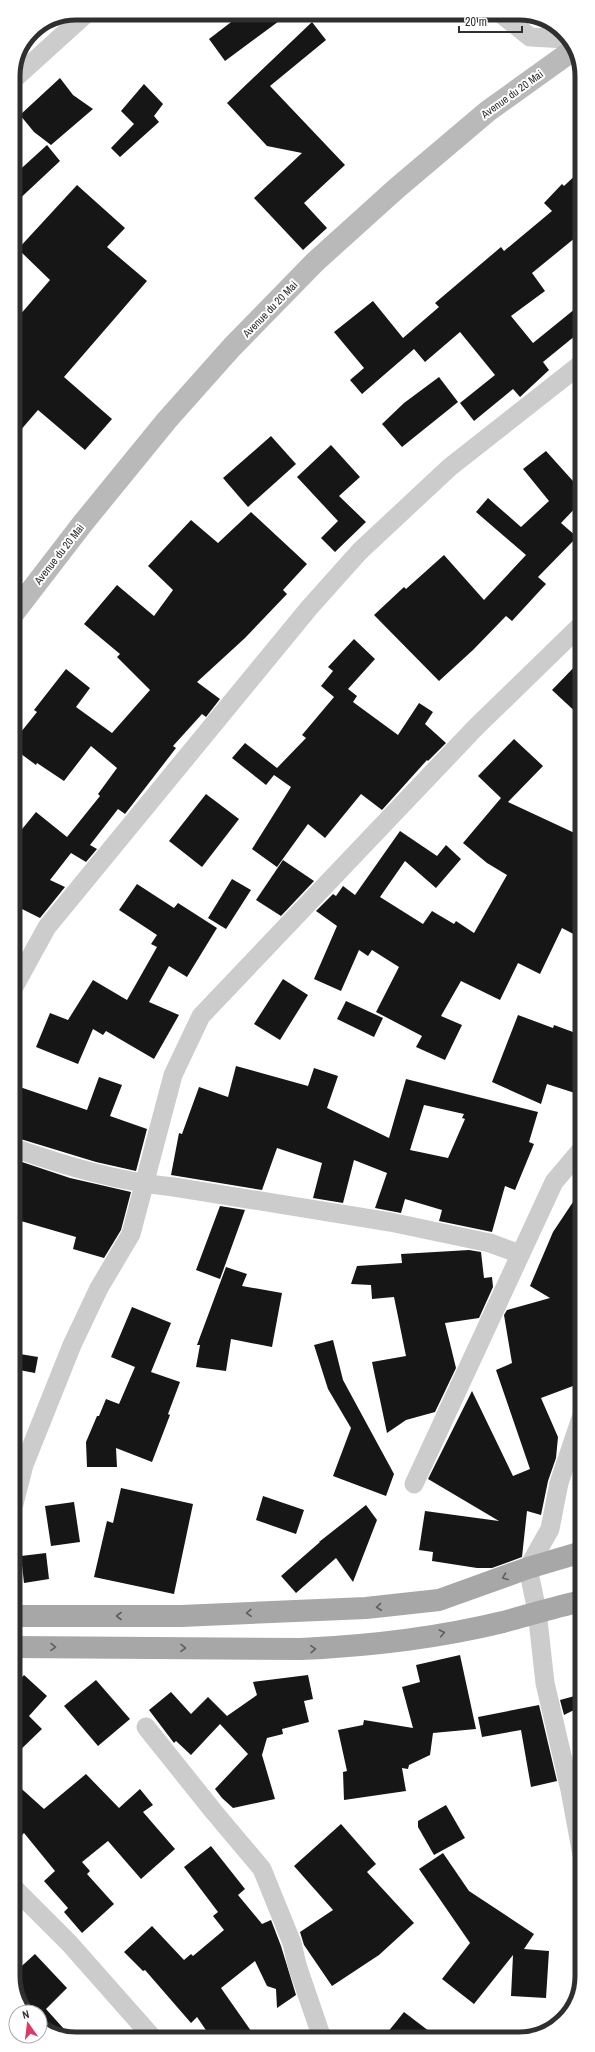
<svg xmlns="http://www.w3.org/2000/svg" width="595" height="2052" viewBox="0 0 595 2052" font-family="'Archivo Narrow',sans-serif">
	<style>
		.building { fill: #161616; fill-rule: evenodd }
		.lines { fill: none; stroke-linecap: round; stroke-linejoin: round }
		.street { stroke: #ccc; stroke-width: 19 }
		.secondary { stroke: #b9b9b9; stroke-width: 22 }
		.primary { stroke: #a7a7a7; stroke-width: 22 }
		.oneway { stroke: #5f5f5f }
		.labels { text-anchor: middle; stroke-width: 4; stroke-linejoin: round; paint-order: stroke }
		.street-label { font-size: 11px; fill: #2f2f2f; stroke: #fff }
		.rim { fill: none; stroke: #2f2f2f; stroke-width: 5 }
	</style>
	<rect width="100%" height="100%" fill="#fff"/>
	<!-- building -->
	<g class="building">
		<polygon points="243,13 290,13 225,61 209,39"/>
		<polygon points="312,22 326,40 270,86 345,165 304,203 327,228 303,250 254,198 302,153 267,146 227,103"/>
		<polygon points="60,78 73,95 93,109 51,145 34,132 20,115"/>
		<polygon points="144,84 163,104 154,116 159,122 120,157 111,148 134,124 121,111"/>
		<polygon points="47,145 60,161 13,205 13,176"/>
		<polygon points="581,170 581,233 532,273 545,291 511,316 533,343 581,304 581,331 543,362 549,370 520,397 513,389 474,421 460,403 495,375 460,332 425,362 414,349 362,394 350,380 364,368 334,332 373,301 403,338 439,307 435,303 501,247 504,251 552,211 544,203 562,184 564,186"/>
		<polygon points="77,185 125,228 107,247 147,281 64,377 112,419 85,450 38,410 13,439 13,323 50,280 18,249"/>
		<polygon points="439,377 458,402 402,447 382,424 404,403"/>
		<polygon points="271,436 296,464 248,507 223,478"/>
		<polygon points="331,445 360,477 339,496 366,522 335,552 321,538 338,521 297,477"/>
		<polygon points="546,451 581,490 581,502 561,523 577,537 538,577 546,584 512,621 506,616 473,650 439,681 374,615 404,587 406,589 444,555 484,600 526,555 476,512 488,498 521,527 549,501 523,469"/>
		<polygon points="251,512 307,564 283,590 287,594 245,638 197,682 220,699 206,717 202,714 173,746 176,748 125,814 118,809 90,845 97,849 86,862 71,853 50,880 65,887 40,918 14,905 14,839 36,812 67,837 100,796 98,794 117,768 91,746 64,781 37,763 36,765 13,748 13,742 37,712 34,710 66,669 90,688 76,707 112,733 150,690 117,657 120,654 84,624 117,585 154,616 173,590 148,566 191,520 218,543"/>
		<polygon points="354,639 375,659 348,689 357,696 353,702 398,735 419,703 433,712 425,724 446,743 428,761 427,760 382,810 361,794 325,838 308,824 277,867 252,849 291,787 274,775 266,785 232,758 245,743 277,768 306,738 302,735 334,697 321,686 333,671 328,667"/>
		<polygon points="581,660 581,717 552,690"/>
		<polygon points="514,739 543,766 508,802 581,836 581,938 562,928 540,974 518,963 500,1000 461,981 441,1016 462,1025 445,1060 416,1047 422,1036 376,1012 399,967 372,950 368,956 359,950 341,991 314,979 337,926 316,911 333,894 336,896 343,886 355,895 400,831 437,856 446,845 461,859 436,888 405,861 380,897 423,924 432,911 454,924 456,921 474,933 507,875 487,863 463,843 501,798 478,776"/>
		<polygon points="206,794 239,819 202,867 169,841"/>
		<polygon points="283,860 314,881 281,916 256,900"/>
		<polygon points="232,879 251,890 226,929 208,918"/>
		<polygon points="137,884 174,908 178,903 217,928 187,977 169,966 149,1002 179,1015 154,1059 106,1031 103,1035 93,1029 78,1064 36,1047 50,1013 68,1020 93,980 127,1000 157,947 151,944 157,935 119,910"/>
		<polygon points="283,979 308,995 280,1040 254,1024"/>
		<polygon points="346,1001 383,1018 374,1037 337,1019"/>
		<polygon points="518,1015 553,1028 554,1025 581,1035 581,1095 547,1084 541,1104 492,1082"/>
		<path d="M236,1066L308,1086L314,1068L338,1076L327,1108L389,1138L406,1079L538,1112L529,1142L534,1144L515,1190L505,1186L492,1232L439,1221L442,1210L405,1199L401,1213L375,1208L387,1173L354,1160L343,1203L313,1198L322,1163L277,1148L262,1190L171,1175L179,1133L182,1134L199,1087L228,1097ZM424,1105L464,1114L462,1118L465,1119L448,1158L410,1150Z"/>
		<polygon points="99,1077 122,1085 110,1116 147,1129 136,1171 96,1162 14,1137 20,1119 14,1117 14,1085 87,1110"/>
		<polygon points="22,1162 70,1178 131,1192 121,1230 104,1258 73,1249 76,1237 14,1219 14,1184"/>
		<polygon points="581,1190 582,1356 573,1359 581,1383 541,1398 558,1437 556,1458 548,1481 541,1515 527,1511 522,1557 492,1568 477,1568 432,1561 433,1552 419,1550 425,1511 499,1521 428,1479 472,1391 513,1476 530,1469 496,1370 512,1363 504,1315 507,1310 550,1298 530,1286 553,1232"/>
		<polygon points="220,1206 245,1210 220,1279 196,1270"/>
		<polygon points="469,1250 481,1252 484,1278 492,1277 493,1287 479,1318 445,1323 456,1368 435,1412 406,1420 387,1433 372,1362 406,1356 394,1297 372,1299 371,1285 351,1284 357,1266 402,1263 401,1254"/>
		<polygon points="226,1267 247,1274 242,1286 282,1293 272,1347 231,1339 226,1371 196,1367 200,1345 197,1345"/>
		<polygon points="132,1307 171,1323 151,1372 180,1382 168,1414 170,1415 152,1462 116,1448 117,1467 87,1467 86,1442 97,1416 99,1416 106,1399 119,1404 135,1367 111,1357"/>
		<polygon points="333,1340 343,1380 394,1474 386,1496 333,1476 351,1428 328,1389 314,1345"/>
		<polygon points="14,1353 38,1357 35,1373 14,1369"/>
		<polygon points="121,1488 193,1504 174,1594 94,1577 107,1521 113,1523"/>
		<polygon points="263,1496 304,1510 296,1534 256,1520"/>
		<polygon points="74,1502 80,1542 51,1546 45,1506"/>
		<polygon points="366,1505 377,1520 353,1582 336,1558 296,1593 281,1576 320,1542 319,1542"/>
		<polygon points="46,1553 49,1579 24,1583 21,1556"/>
		<polygon points="460,1655 476,1729 433,1733 430,1755 409,1765 408,1769 402,1768 406,1791 344,1800 343,1772 347,1771 338,1730 363,1725 364,1720 413,1728 402,1687 420,1682 416,1665"/>
		<polygon points="24,1675 47,1696 29,1716 42,1729 14,1756 14,1686"/>
		<polygon points="308,1675 313,1699 304,1701 309,1722 282,1729 283,1734 267,1738 262,1755 275,1799 233,1808 222,1798 215,1789 248,1754 220,1724 191,1755 176,1741 174,1743 149,1710 171,1692 191,1714 208,1697 227,1716 257,1695 253,1682"/>
		<polygon points="96,1680 130,1719 98,1746 64,1706"/>
		<polygon points="582,1694 582,1706 564,1715 560,1700"/>
		<polygon points="539,1705 557,1781 531,1787 521,1730 482,1737 478,1717"/>
		<polygon points="86,1774 119,1808 140,1789 153,1805 143,1812 175,1849 141,1879 108,1841 82,1862 90,1871 87,1874 114,1904 82,1933 64,1912 68,1908 44,1881 55,1871 24,1833 14,1843 14,1782 44,1809"/>
		<polygon points="446,1805 465,1838 434,1855 418,1827 418,1821"/>
		<polygon points="341,1824 376,1864 367,1872 414,1923 379,1955 332,1986 304,1945 300,1932 333,1910 294,1866"/>
		<polygon points="211,1846 245,1889 238,1895 262,1924 271,1920 281,1946 296,1995 277,2008 276,1989 267,1986 255,1961 221,1988 256,2038 212,2039 197,2017 191,2023 145,1970 143,1971 124,1952 152,1926 184,1960 191,1954 193,1956 224,1930 213,1916 218,1912 184,1867"/>
		<polygon points="443,1853 469,1891 534,1934 524,1949 549,1951 546,1998 511,1996 513,1955 474,2004 442,1979 470,1943 419,1869"/>
		<polygon points="35,1954 67,1988 46,2009 73,2039 40,2026 40,2012 28,2012 14,1989 14,1973"/>
		<polygon points="404,2012 438,2038 383,2038"/>
	</g>
	<g class="lines">
		<!-- street -->
		<g class="street">
			<polyline points="500,13 530,37 567,39"/>
			<polyline points="13,80 87,13"/>
			<polyline points="14,987 47,927 309,608 360,551 450,467 581,364"/>
			<path d="M14,1148C66,1166 119,1182 174,1187L390,1222L490,1243L520,1254"/>
			<polyline points="582,1415 559,1483 550,1529 528,1568 537,1611 545,1683 570,1790 582,1855"/>
			<polyline points="414,1484 554,1182 581,1150"/>
			<polyline points="14,1504 24,1465 72,1345 99,1288 131,1234 173,1075 201,1016 476,727 581,625"/>
			<polyline points="146,1727 214,1812 262,1869 292,1943 297,1965 322,2038"/>
			<polyline points="14,1888 69,1943 154,2039"/>
		</g>
		<!-- secondary -->
		<polyline class="secondary" points="13,614 83,523 167,420 232,347 315,262 397,188 488,111 573,50"/>
		<!-- primary -->
		<g class="primary">
			<polyline points="14,1616 181,1616 366,1608 439,1600 528,1568 582,1552"/>
			<path d="M14,1647L301,1649C369,1646 437,1638 503,1622C529,1615 555,1607 582,1601"/>
		</g>
	</g>
	<!-- one-way arrows -->
	<defs><path id="oneway-chevron" d="M-2-3.5L2.5 0L-2 3.5" fill="none" stroke-width="1.6" stroke-linecap="round" stroke-linejoin="round"/></defs>
	<g class="oneway">
		<use href="#oneway-chevron" transform="translate(505 1577) rotate(159)"/>
		<use href="#oneway-chevron" transform="translate(379 1607) rotate(174)"/>
		<use href="#oneway-chevron" transform="translate(249 1613) rotate(177)"/>
		<use href="#oneway-chevron" transform="translate(119 1616) rotate(-180)"/>
		<use href="#oneway-chevron" transform="translate(442 1633) rotate(-11)"/>
		<use href="#oneway-chevron" transform="translate(53 1647) rotate(1)"/>
		<use href="#oneway-chevron" transform="translate(183 1648) rotate(1)"/>
		<use href="#oneway-chevron" transform="translate(313 1649) rotate(-3)"/>
	</g>
	<g class="labels">
		<!-- street labels -->
		<g class="street-label">
			<text transform="translate(512 94) rotate(-36)" y="4">Avenue du 20 Mai</text>
			<text transform="translate(270 309) rotate(-46)" y="4">Avenue du 20 Mai</text>
			<text transform="translate(59 554) rotate(-52)" y="4">Avenue du 20 Mai</text>
		</g>
	</g>
	<!-- crop -->
	<path d="M0 0H595V2052H0ZM76 20H519A56 56 0 0 1 575 76V1976A56 56 0 0 1 519 2032H76A56 56 0 0 1 20 1976V76A56 56 0 0 1 76 20Z" fill="#fff" fill-rule="evenodd"/>
	<path class="rim" d="M76 20H519A56 56 0 0 1 575 76V1976A56 56 0 0 1 519 2032H76A56 56 0 0 1 20 1976V76A56 56 0 0 1 76 20Z"/>
	<!-- north arrow -->
	<g transform="translate(28 2024) rotate(346)"><circle r="19" fill="#ffffff" stroke="#acacac"/>
	<path d="M0-3L7 15L0 10L-7 15Z" fill="#de3965"/>
	<text y="-6" font-size="11" font-weight="bold" text-anchor="middle" fill="#2f2f2f">N</text>
	</g>
	<!-- scale -->
	<path d="M459 26v6h63v-6" fill="none" stroke="#2f2f2f" stroke-width="2"/>
	<text x="465" y="26" font-size="12" fill="#2f2f2f" stroke="#ffffff" stroke-width="3" paint-order="stroke">20 m</text>
</svg>
